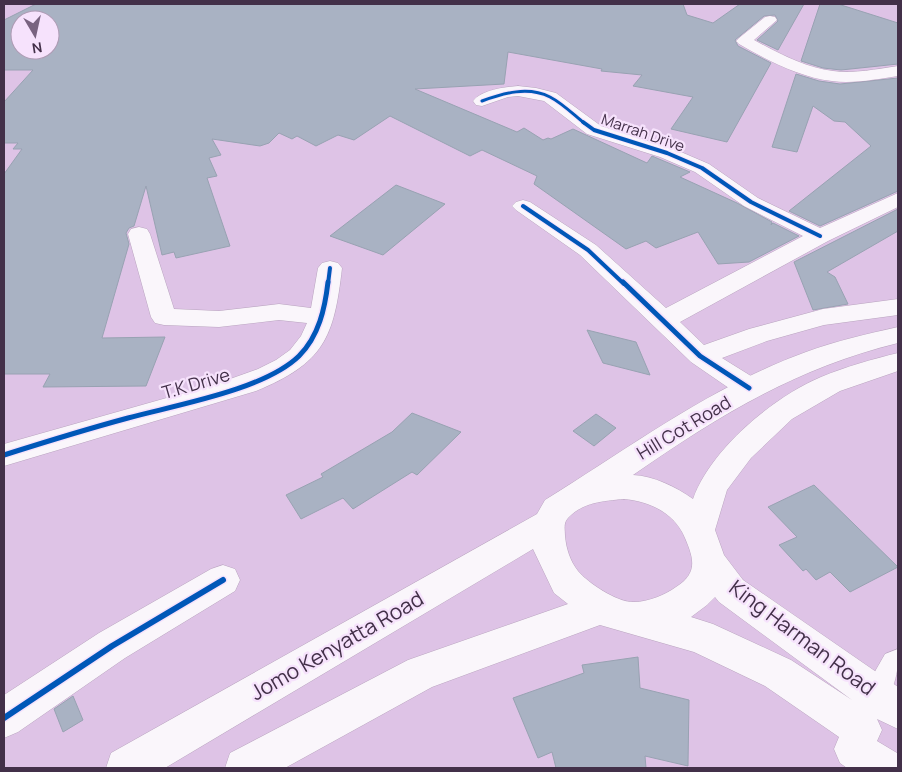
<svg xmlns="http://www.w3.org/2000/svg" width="902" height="772" viewBox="0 0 902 772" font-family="Manrope,sans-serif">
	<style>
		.building { fill: #a9b2c3; stroke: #98a2b2; fill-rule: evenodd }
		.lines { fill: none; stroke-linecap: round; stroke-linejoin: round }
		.lane-casing { stroke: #b9a4bf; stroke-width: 1 }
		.street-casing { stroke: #b9a4bf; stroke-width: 1 }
		.secondary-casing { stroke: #b9a4bf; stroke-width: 1 }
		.lane { fill: #faf6fb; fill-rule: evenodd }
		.street { fill: #faf6fb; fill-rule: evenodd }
		.secondary { fill: #faf6fb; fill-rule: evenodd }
		.cycleway-far3-casing { stroke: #f6e2fc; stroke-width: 5 }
		.cycleway-far2-casing { stroke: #f6e2fc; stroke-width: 6 }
		.cycleway-far1-casing { stroke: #f6e2fc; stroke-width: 8 }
		.cycleway-casing { stroke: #f6e2fc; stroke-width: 9 }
		.cycleway-far3 { stroke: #0057b8; stroke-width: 3 }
		.cycleway-far2 { stroke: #0057b8; stroke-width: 4 }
		.cycleway-far1 { stroke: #0057b8; stroke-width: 5 }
		.cycleway { stroke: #0057b8; stroke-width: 6 }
		.labels { text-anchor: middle; stroke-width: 4.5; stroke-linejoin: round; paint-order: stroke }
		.far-street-label { font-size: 15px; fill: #433049; stroke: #f6e2fc }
		.street-label { font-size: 18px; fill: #433049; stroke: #f6e2fc }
		.near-street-label { font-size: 21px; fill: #433049; stroke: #f6e2fc }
	</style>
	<rect width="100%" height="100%" fill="#dec3e6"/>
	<!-- building -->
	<g class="building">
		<path d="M36,4H683L687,15L713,23L740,4H804L778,50L757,40L778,21L775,15L764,16L735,40L738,46L771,63L727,142L671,129L693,97L633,86L642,75L601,71L602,69L508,52L504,84L415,89L517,132L524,128L543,140L548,138L551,139L573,129L647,163L652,156L659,159L690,172L680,177L737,203L772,222L771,225L773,223L799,236L749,262L718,264L698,232L656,248L646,241L626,249L534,184L537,176L482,150L470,156L390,116L354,140L338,135L316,146L297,136L292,139L279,133L269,143L260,146L212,139L221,155L209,158L217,176L207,178L230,246L176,258L174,252L162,255L146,186L134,226L129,228L126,233L129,244L102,338L165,337L146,386L43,387L50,374H4V174L22,149H13L18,143H4V102L33,70H4V20ZM20,20H50V50H20Z"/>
		<polygon points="820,4 838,4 898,23 898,64 841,70 823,68 801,61"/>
		<polygon points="796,74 819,81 840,84 898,78 898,191 820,226 789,211 871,146 845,122 834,121 813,106 797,152 772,147"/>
		<polygon points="396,185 445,204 383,255 330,236"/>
		<polygon points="898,209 898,231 827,272 835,277 848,304 813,310 794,262"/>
		<polygon points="587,330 636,342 650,375 603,363"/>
		<polygon points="412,413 461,432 417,475 412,472 353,509 343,498 301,519 286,495 323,477 321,474 392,432"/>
		<polygon points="596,414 616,428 594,446 573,431"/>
		<polygon points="814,485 898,567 850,592 830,572 816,580 806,569 803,571 779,545 797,537 768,507"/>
		<polygon points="638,657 640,688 689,700 688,766 645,756 646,768 556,768 552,752 538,758 513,698 584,673 582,665"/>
		<polygon points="73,696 83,720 63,732 54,709"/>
	</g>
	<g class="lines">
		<defs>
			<path id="lane" d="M898,649C899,670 895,699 873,708L864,705L861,696L885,654Z"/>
			<g id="street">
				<path d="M770,16L775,17L777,20L754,40C778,53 806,68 833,71C854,74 877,69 898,66V76C877,79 854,84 832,81C799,77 767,60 739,44L736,41L739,38L765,17Z"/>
				<path d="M518,86L536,88L556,93L601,126L674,149L709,164L758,198L820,228L898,193V207L828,241L680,322L704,345L749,329L823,309L898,299V315L824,325L767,341L722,358L759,381L763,388L759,395L749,398L739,395L691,362L580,255L516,210L512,206L516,202L523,200L530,202L596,245L666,308L803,236L744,206L695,172L660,157L587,134L544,101L518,96L508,97L482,106L476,105L473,101C481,90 505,87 518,86Z"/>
				<path d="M139,227L147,229L150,234L174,309L219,311L279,304L311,308L318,268L322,263L330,261L338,263L342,268C334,338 324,363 256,391L4,466V444L216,384L258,369L276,360L290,350L301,336L307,323L279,320L219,327L164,325L155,323L151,317L128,234L131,229Z"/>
				<polygon points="223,565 235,569 240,580 235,591 125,658 18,732 4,738 4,695 99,633 211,569"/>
			</g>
			<path id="secondary" d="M898,327V343C796,368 718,416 633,475C654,476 676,487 693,499C710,450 773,397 821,377C845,367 873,359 898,353V371L840,391L792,419L751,458L727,490L715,530L724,555L743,580L898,687V729L877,719L882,730L877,741L897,753L898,768H847L840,763L834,749L839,737L765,686L694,652L600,625L432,687L285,768H225L230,753L408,660L568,604L554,593L533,549L165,768H106L111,753L537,514L545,500C629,448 712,386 806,352C836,341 867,334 898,327ZM624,499C649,501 675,513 685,538C694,559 698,573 676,587C665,595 648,602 634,602C618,603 588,583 578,571C570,561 566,548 565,536C565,530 563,523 568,518C583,502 603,501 624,499ZM715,597L719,602L852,700L791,660L713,624L691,617L707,605Z"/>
		</defs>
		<!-- lane casing -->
		<use href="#lane" class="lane-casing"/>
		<!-- street casing -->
		<use href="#street" class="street-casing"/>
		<!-- secondary casing -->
		<use href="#secondary" class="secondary-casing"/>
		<!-- lane -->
		<use href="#lane" class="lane"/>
		<!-- street -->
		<use href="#street" class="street"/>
		<!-- secondary -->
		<use href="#secondary" class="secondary"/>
		<defs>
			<path id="cycleway-far3" d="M482,101C504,93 528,86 550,97C562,103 574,115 584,123"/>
			<g id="cycleway-far2">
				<polyline points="583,122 594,130 667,153 702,168 751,202 820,236"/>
				<polyline points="523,206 588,250 624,284"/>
				<polyline points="328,284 330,268"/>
			</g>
			<g id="cycleway-far1">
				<polyline points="623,282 700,356 749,388"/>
				<path d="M4,455C45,442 87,429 128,418C176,405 264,390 299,356C319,336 325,308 328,282"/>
			</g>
			<polyline id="cycleway" points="4,718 112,646 223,580"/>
		</defs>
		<!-- cycleway-far3 casing -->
		<use href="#cycleway-far3" class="cycleway-far3-casing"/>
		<!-- cycleway-far2 casing -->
		<use href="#cycleway-far2" class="cycleway-far2-casing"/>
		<!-- cycleway-far1 casing -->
		<use href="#cycleway-far1" class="cycleway-far1-casing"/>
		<!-- cycleway casing -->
		<use href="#cycleway" class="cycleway-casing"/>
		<!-- cycleway-far3 -->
		<use href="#cycleway-far3" class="cycleway-far3"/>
		<!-- cycleway-far2 -->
		<use href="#cycleway-far2" class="cycleway-far2"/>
		<!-- cycleway-far1 -->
		<use href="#cycleway-far1" class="cycleway-far1"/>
		<!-- cycleway -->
		<use href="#cycleway" class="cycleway"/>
	</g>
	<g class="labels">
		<!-- far-street labels -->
		<g class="far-street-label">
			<text transform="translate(643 133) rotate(19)" y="5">Marrah Drive</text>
		</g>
		<!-- street labels -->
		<g class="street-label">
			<text transform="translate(196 384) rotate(-16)" y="6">T.K Drive</text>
			<text transform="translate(684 428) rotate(-31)" y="6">Hill Cot Road</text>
		</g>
		<!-- near-street labels -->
		<g class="near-street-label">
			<text transform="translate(802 638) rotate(37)" y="7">King Harman Road</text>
			<text transform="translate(337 646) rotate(-30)" y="7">Jomo Kenyatta Road</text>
		</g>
	</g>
	<!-- border -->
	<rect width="902" height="772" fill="none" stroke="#433049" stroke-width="10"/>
	<!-- north arrow -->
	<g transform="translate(35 35) rotate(171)"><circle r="24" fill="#f6e2fc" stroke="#ae9bb4"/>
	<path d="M0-4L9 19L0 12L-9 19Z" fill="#796380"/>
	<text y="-8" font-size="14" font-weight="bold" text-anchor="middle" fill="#433049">N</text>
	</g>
</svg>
